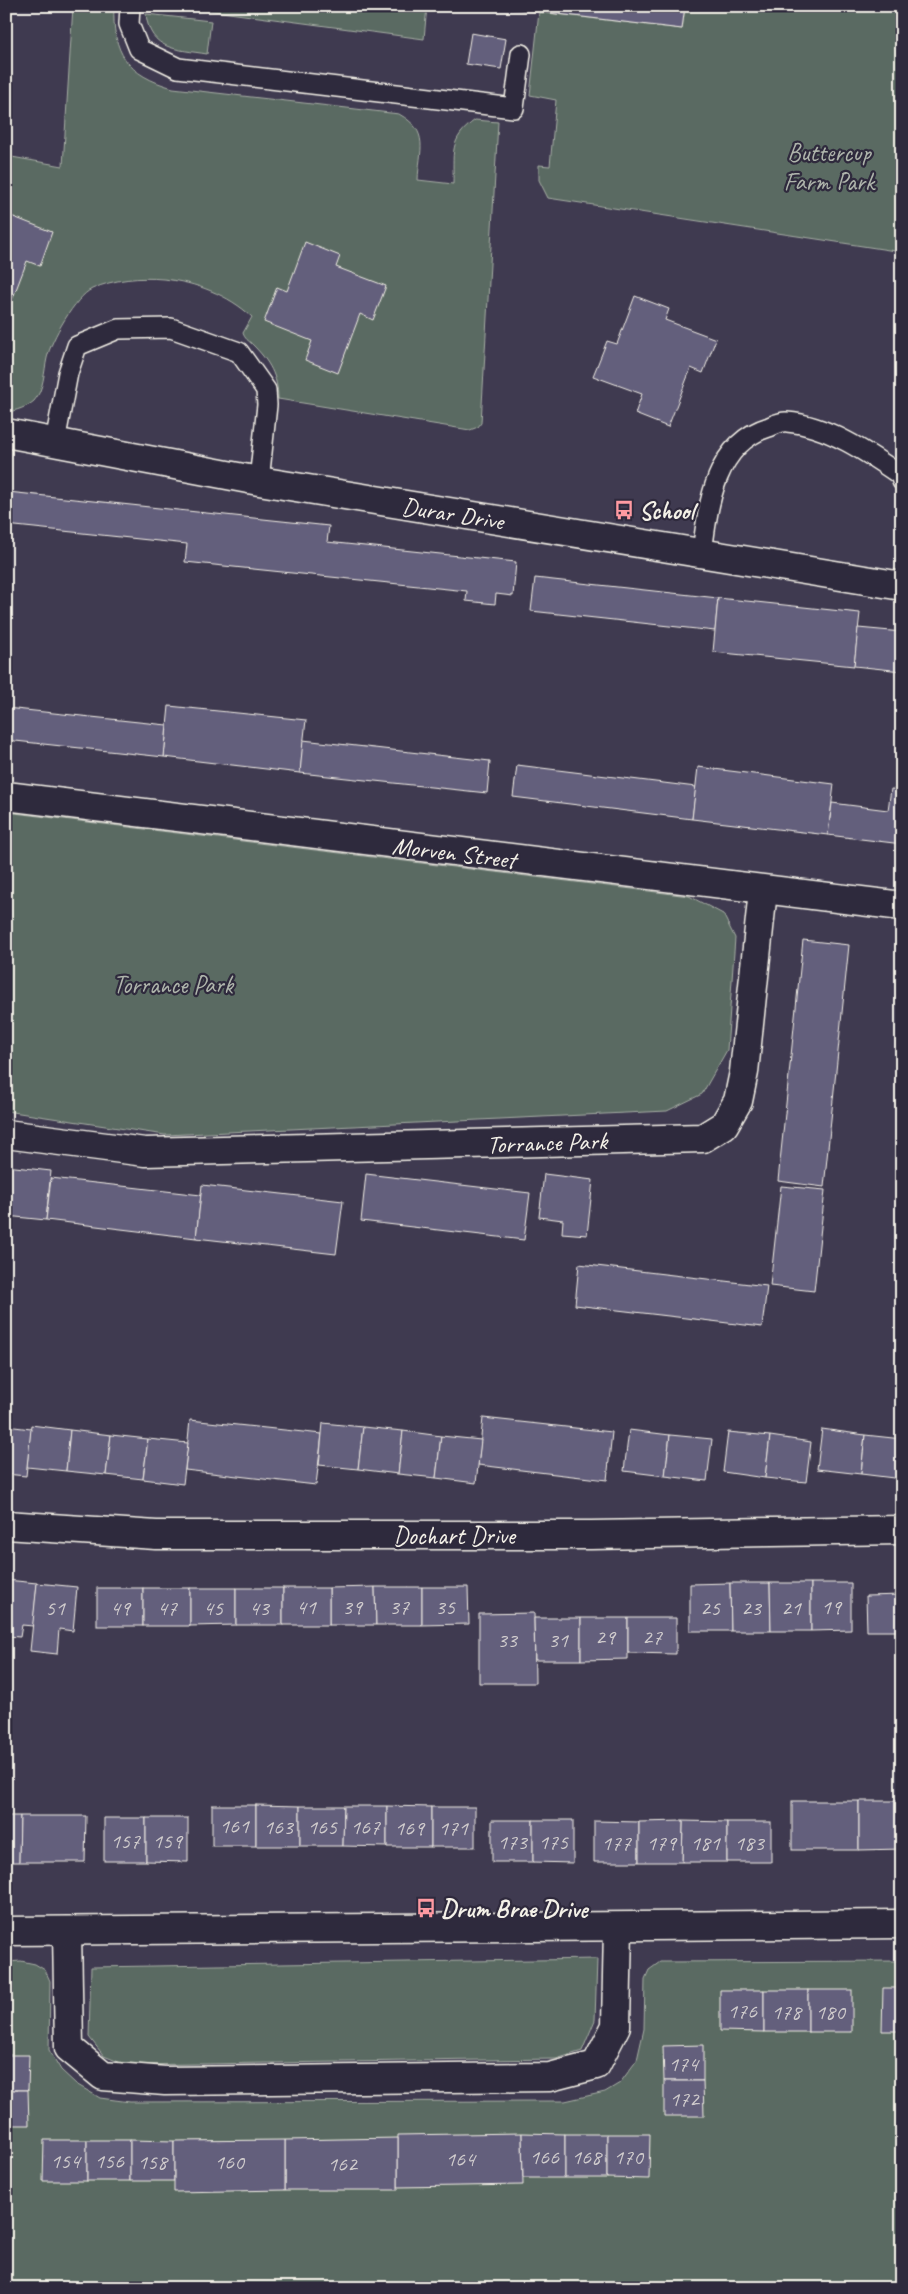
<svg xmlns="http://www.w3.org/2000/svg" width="908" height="2294" viewBox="0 0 908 2294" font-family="Caveat,sans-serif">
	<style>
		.green { fill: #5a6b62; stroke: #a7aea5 }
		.building { fill: #645e7c; stroke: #f4f1e8 }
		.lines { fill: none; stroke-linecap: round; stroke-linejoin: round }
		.service-casing { stroke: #f4f1e8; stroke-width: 22 }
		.minor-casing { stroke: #f4f1e8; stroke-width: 31 }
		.tertiary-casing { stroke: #f4f1e8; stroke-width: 31 }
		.service { stroke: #2f2a3d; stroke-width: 19 }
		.minor { stroke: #2f2a3d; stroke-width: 28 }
		.tertiary { stroke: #2f2a3d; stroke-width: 28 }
		.labels { text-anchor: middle; stroke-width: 4.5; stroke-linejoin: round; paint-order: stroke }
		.number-label { font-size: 22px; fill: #d0cccd }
		.park-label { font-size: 25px; fill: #afb5ac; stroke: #2f2a3d }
		.poi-label { font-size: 25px; font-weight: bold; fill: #f4f1e8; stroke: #2f2a3d; text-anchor: start }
		.street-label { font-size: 25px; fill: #f4f1e8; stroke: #2f2a3d }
	</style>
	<rect width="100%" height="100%" fill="#3f3a50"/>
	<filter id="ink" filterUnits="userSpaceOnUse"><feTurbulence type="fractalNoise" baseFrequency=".02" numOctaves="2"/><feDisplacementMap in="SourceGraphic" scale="10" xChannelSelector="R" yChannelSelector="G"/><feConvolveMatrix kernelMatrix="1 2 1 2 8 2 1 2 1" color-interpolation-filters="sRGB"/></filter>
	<g filter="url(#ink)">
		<!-- green -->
		<g class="green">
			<path d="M73,6H114C112,53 127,75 173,88L399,114C431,132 419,150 418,180L453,184C454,153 448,140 475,120L498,122L481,423L478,427L470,430L278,399C278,376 269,361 253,345C248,340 245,339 243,333L252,317C229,295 195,282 163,279C141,277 113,279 92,289C75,297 51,340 47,358C44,371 44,390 34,401C27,407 16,411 6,412V156L63,166Z"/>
			<polygon points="176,6 427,6 424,39"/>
			<polygon points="685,6 902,6 902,252 548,198 539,180 539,165 550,166 556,100 530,95 539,12 682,29"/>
			<path d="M146,14L211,21L207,54C177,49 150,51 146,14Z"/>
			<polygon points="6,812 689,896 723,914 735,938 727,1050 702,1094 667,1111 165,1135 6,1111"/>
			<polygon points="597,1959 595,2020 582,2051 556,2059 126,2065 104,2056 89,2037 91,1967"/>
			<polygon points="21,1961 35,1964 45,1970 50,1981 49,2050 61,2070 76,2084 100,2098 130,2102 565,2101 605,2092 620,2083 637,2060 644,2029 645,1979 649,1970 660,1962 902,1961 902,2288 6,2288 6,1962"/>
		</g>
		<!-- building -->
		<g class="building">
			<polygon points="433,6 455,6 447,10"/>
			<polygon points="491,6 685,6 682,29"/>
			<polygon points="471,33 506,39 501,69 466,64"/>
			<polygon points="6,214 52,232 40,266 27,261 6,316"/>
			<polygon points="305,242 340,256 336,267 386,286 373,320 360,314 338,373 305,360 312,341 264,322 277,287 287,291"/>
			<polygon points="635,296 669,309 665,320 716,339 703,373 691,368 668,427 635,414 642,394 593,376 607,341 617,344"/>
			<polygon points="8,492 329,526 327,542 516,562 513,596 496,594 495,604 466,601 467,591 185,562 187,544 6,525"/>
			<polygon points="535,578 718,598 715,631 531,611"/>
			<polygon points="718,598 860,613 854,666 713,652"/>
			<polygon points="858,628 902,632 902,671 854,666"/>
			<polygon points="169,706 306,720 300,773 164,757"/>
			<polygon points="6,708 167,725 164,757 6,740"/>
			<polygon points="303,740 490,761 487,793 300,773"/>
			<polygon points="517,765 696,787 692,819 513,797"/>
			<polygon points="698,767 834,784 828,835 692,819"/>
			<polygon points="891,789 902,790 902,844 828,835 832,803 888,810"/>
			<polygon points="803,940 849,945 824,1187 778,1181"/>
			<polygon points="6,1166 51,1171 46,1220 6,1216"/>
			<polygon points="366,1174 530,1193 524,1240 361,1221"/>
			<polygon points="544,1174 593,1180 587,1235 562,1233 563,1220 539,1217"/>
			<polygon points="51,1178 201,1195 196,1238 46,1220"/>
			<polygon points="202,1185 343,1201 336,1254 196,1238"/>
			<polygon points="781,1186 825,1190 814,1291 770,1286"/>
			<polygon points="579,1264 767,1286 762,1327 575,1305"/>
			<polygon points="483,1418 612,1432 607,1480 478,1465"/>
			<polygon points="190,1420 322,1434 316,1485 185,1470"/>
			<polygon points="323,1423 363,1427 358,1469 319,1465"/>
			<polygon points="31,1425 70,1430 66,1471 27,1467"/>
			<polygon points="6,1426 31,1429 26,1476 6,1474"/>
			<polygon points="363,1427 403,1431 398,1474 358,1469"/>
			<polygon points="822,1429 865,1435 861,1474 817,1469"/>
			<polygon points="70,1430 111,1435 106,1475 66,1471"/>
			<polygon points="629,1430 670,1435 665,1476 624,1471"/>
			<polygon points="403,1431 441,1436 436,1478 398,1474"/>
			<polygon points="728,1432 770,1436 765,1478 723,1472"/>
			<polygon points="111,1435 148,1439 143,1479 106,1475"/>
			<polygon points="670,1435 712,1439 707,1481 665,1476"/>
			<polygon points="865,1435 902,1439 902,1479 861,1474"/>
			<polygon points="441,1436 481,1440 476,1483 436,1478"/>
			<polygon points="770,1436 811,1442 806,1482 765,1478"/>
			<polygon points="148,1439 188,1443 183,1484 143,1479"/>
			<polygon points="6,1580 37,1583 33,1626 22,1625 20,1637 6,1636"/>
			<polygon points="37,1583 77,1587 73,1631 59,1629 57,1654 30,1651"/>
			<polygon points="730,1583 731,1631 690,1631 690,1584"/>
			<polygon points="730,1583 770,1583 771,1631 731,1631"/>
			<polygon points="770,1583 811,1583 811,1631 771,1631"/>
			<polygon points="811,1583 851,1583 851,1630 811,1631"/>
			<polygon points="375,1587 376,1625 329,1625 329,1588"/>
			<polygon points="375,1587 422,1587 422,1625 376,1625"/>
			<polygon points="422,1587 468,1587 469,1624 422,1625"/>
			<rect x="97" y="1588" width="46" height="38"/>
			<rect x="143" y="1588" width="47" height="38"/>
			<polygon points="190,1588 236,1588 236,1625 190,1626"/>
			<rect x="236" y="1588" width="47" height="37"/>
			<rect x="283" y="1588" width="46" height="37"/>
			<polygon points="902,1595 902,1631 867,1631 866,1596"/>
			<polygon points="534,1613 535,1683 479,1683 479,1614"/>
			<polygon points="534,1618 581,1618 581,1660 535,1660"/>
			<polygon points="581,1618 628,1618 628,1659 581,1660"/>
			<polygon points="628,1618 676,1618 676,1654 628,1653"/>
			<rect x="792" y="1801" width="67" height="49"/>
			<polygon points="859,1801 902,1801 902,1849 859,1850"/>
			<rect x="212" y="1805" width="44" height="41"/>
			<polygon points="256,1805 300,1806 300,1846 256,1846"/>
			<polygon points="300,1806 344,1806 343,1846 300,1846"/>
			<polygon points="344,1806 387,1806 387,1847 343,1846"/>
			<polygon points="387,1806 431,1807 431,1847 387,1847"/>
			<rect x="431" y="1807" width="44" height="40"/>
			<polygon points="6,1816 20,1816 19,1862 6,1862"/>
			<polygon points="20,1816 86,1816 85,1862 19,1862"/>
			<rect x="104" y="1818" width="42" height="43"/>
			<polygon points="146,1818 188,1818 188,1862 146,1861"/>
			<rect x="492" y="1820" width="41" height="42"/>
			<polygon points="533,1820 573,1820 573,1863 533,1862"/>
			<polygon points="594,1821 639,1822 639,1862 594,1862"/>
			<polygon points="683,1821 727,1822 727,1862 682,1862"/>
			<polygon points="683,1821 682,1862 639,1862 639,1822"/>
			<rect x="727" y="1822" width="44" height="40"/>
			<polygon points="883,1988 902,1988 902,2031 882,2031"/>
			<polygon points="720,1990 764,1990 764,2032 720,2031"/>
			<rect x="764" y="1990" width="44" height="42"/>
			<rect x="808" y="1990" width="44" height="42"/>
			<polygon points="703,2045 703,2081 664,2081 663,2046"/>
			<polygon points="6,2055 29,2055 28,2090 6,2090"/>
			<polygon points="664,2081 703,2081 704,2116 664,2116"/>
			<polygon points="6,2090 28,2090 29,2125 6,2125"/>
			<polygon points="522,2133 523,2185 398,2187 398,2135"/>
			<polygon points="522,2133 565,2134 565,2178 523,2178"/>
			<rect x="565" y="2134" width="42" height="44"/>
			<polygon points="607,2134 650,2134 649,2179 607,2178"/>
			<polygon points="398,2138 398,2190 285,2190 285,2140"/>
			<polygon points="44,2140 87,2140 87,2181 43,2181"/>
			<rect x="87" y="2140" width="43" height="41"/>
			<polygon points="130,2140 174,2141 174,2181 130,2181"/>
			<polygon points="285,2140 285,2190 174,2192 174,2141"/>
		</g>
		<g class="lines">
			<defs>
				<g id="service">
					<polyline points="130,6 129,24 139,49 178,68 514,108 521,54"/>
					<polyline points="55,442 68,373 77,346 118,329 171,328 239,352 266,390 267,405 259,481"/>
					<path d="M702,553C708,505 715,443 769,427C774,425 781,421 787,422C827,425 868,453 900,475L902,481"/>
				</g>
				<g id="minor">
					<polyline points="6,433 259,481 902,586"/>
					<polyline points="6,796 902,906"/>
					<polyline points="6,1134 145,1152 703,1138 724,1125 738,1101 744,1072 763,890"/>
					<polyline points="6,1525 156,1535 591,1535 902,1530"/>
					<polyline points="67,1931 69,2048 103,2076 165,2081 550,2077 596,2065 616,2026 618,1927"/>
				</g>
				<polyline id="tertiary" points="6,1931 902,1924"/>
			</defs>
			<!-- service casing -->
			<use href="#service" class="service-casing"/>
			<!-- minor casing -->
			<use href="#minor" class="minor-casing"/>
			<!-- tertiary casing -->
			<use href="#tertiary" class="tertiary-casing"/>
			<!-- service -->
			<use href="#service" class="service"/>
			<!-- minor -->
			<use href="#minor" class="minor"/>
			<!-- tertiary -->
			<use href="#tertiary" class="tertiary"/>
		</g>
	</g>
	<!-- icons -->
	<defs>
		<symbol id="bus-bare" viewBox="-9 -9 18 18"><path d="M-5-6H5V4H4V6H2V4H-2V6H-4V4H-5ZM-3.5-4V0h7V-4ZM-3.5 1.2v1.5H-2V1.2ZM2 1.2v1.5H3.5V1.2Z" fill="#ff9aa2" stroke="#2f2a3d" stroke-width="2.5" paint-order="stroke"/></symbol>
	</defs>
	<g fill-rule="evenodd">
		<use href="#bus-bare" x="610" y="496" width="28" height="28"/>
		<use href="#bus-bare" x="412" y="1894" width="28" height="28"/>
	</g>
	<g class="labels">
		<!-- number labels -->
		<g class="number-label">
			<text x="306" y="1614">41</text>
			<text x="352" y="1614">39</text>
			<text x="399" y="1614">37</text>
			<text x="445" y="1614">35</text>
			<text x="831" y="1614">19</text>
			<text x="55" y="1615">51</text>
			<text x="120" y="1615">49</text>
			<text x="167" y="1615">47</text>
			<text x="213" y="1615">45</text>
			<text x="259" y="1615">43</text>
			<text x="710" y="1615">25</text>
			<text x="751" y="1615">23</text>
			<text x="791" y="1615">21</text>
			<text x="605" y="1644">29</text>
			<text x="652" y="1644">27</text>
			<text x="507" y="1647">33</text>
			<text x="558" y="1647">31</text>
			<text x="234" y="1833">161</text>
			<text x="278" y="1834">163</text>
			<text x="322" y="1834">165</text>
			<text x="365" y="1834">167</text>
			<text x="409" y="1835">169</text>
			<text x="453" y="1835">171</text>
			<text x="125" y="1848">157</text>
			<text x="167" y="1848">159</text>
			<text x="512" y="1849">173</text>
			<text x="553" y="1849">175</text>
			<text x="616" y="1850">177</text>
			<text x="661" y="1850">179</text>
			<text x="705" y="1850">181</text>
			<text x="749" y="1850">183</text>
			<text x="742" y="2018">176</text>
			<text x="786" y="2019">178</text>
			<text x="830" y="2019">180</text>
			<text x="683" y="2071">174</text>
			<text x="684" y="2106">172</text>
			<text x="544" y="2164">166</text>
			<text x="586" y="2164">168</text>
			<text x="628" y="2164">170</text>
			<text x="460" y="2166">164</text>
			<text x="65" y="2168">154</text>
			<text x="109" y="2168">156</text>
			<text x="152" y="2169">158</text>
			<text x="229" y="2169">160</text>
			<text x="342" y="2171">162</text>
		</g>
		<!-- park labels -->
		<g class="park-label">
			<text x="829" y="161">Buttercup<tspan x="829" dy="29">Farm Park</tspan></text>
			<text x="173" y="993">Torrance Park</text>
		</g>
		<!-- poi labels -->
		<g class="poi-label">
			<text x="639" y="519">School</text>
			<text x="441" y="1917">Drum Brae Drive</text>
		</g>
		<!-- street labels -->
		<g class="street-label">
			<text transform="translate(453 513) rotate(9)" y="9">Durar Drive</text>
			<text transform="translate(454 852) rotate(7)" y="9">Morven Street</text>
			<text transform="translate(547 1142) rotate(-2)" y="9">Torrance Park</text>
			<text x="454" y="1544">Dochart Drive</text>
		</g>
	</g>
	<!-- margin -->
	<rect width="908" height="2294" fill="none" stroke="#2f2a3d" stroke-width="25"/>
	<rect x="12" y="12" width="883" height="2269" fill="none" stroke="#f4f1e8" stroke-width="2" filter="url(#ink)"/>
</svg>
